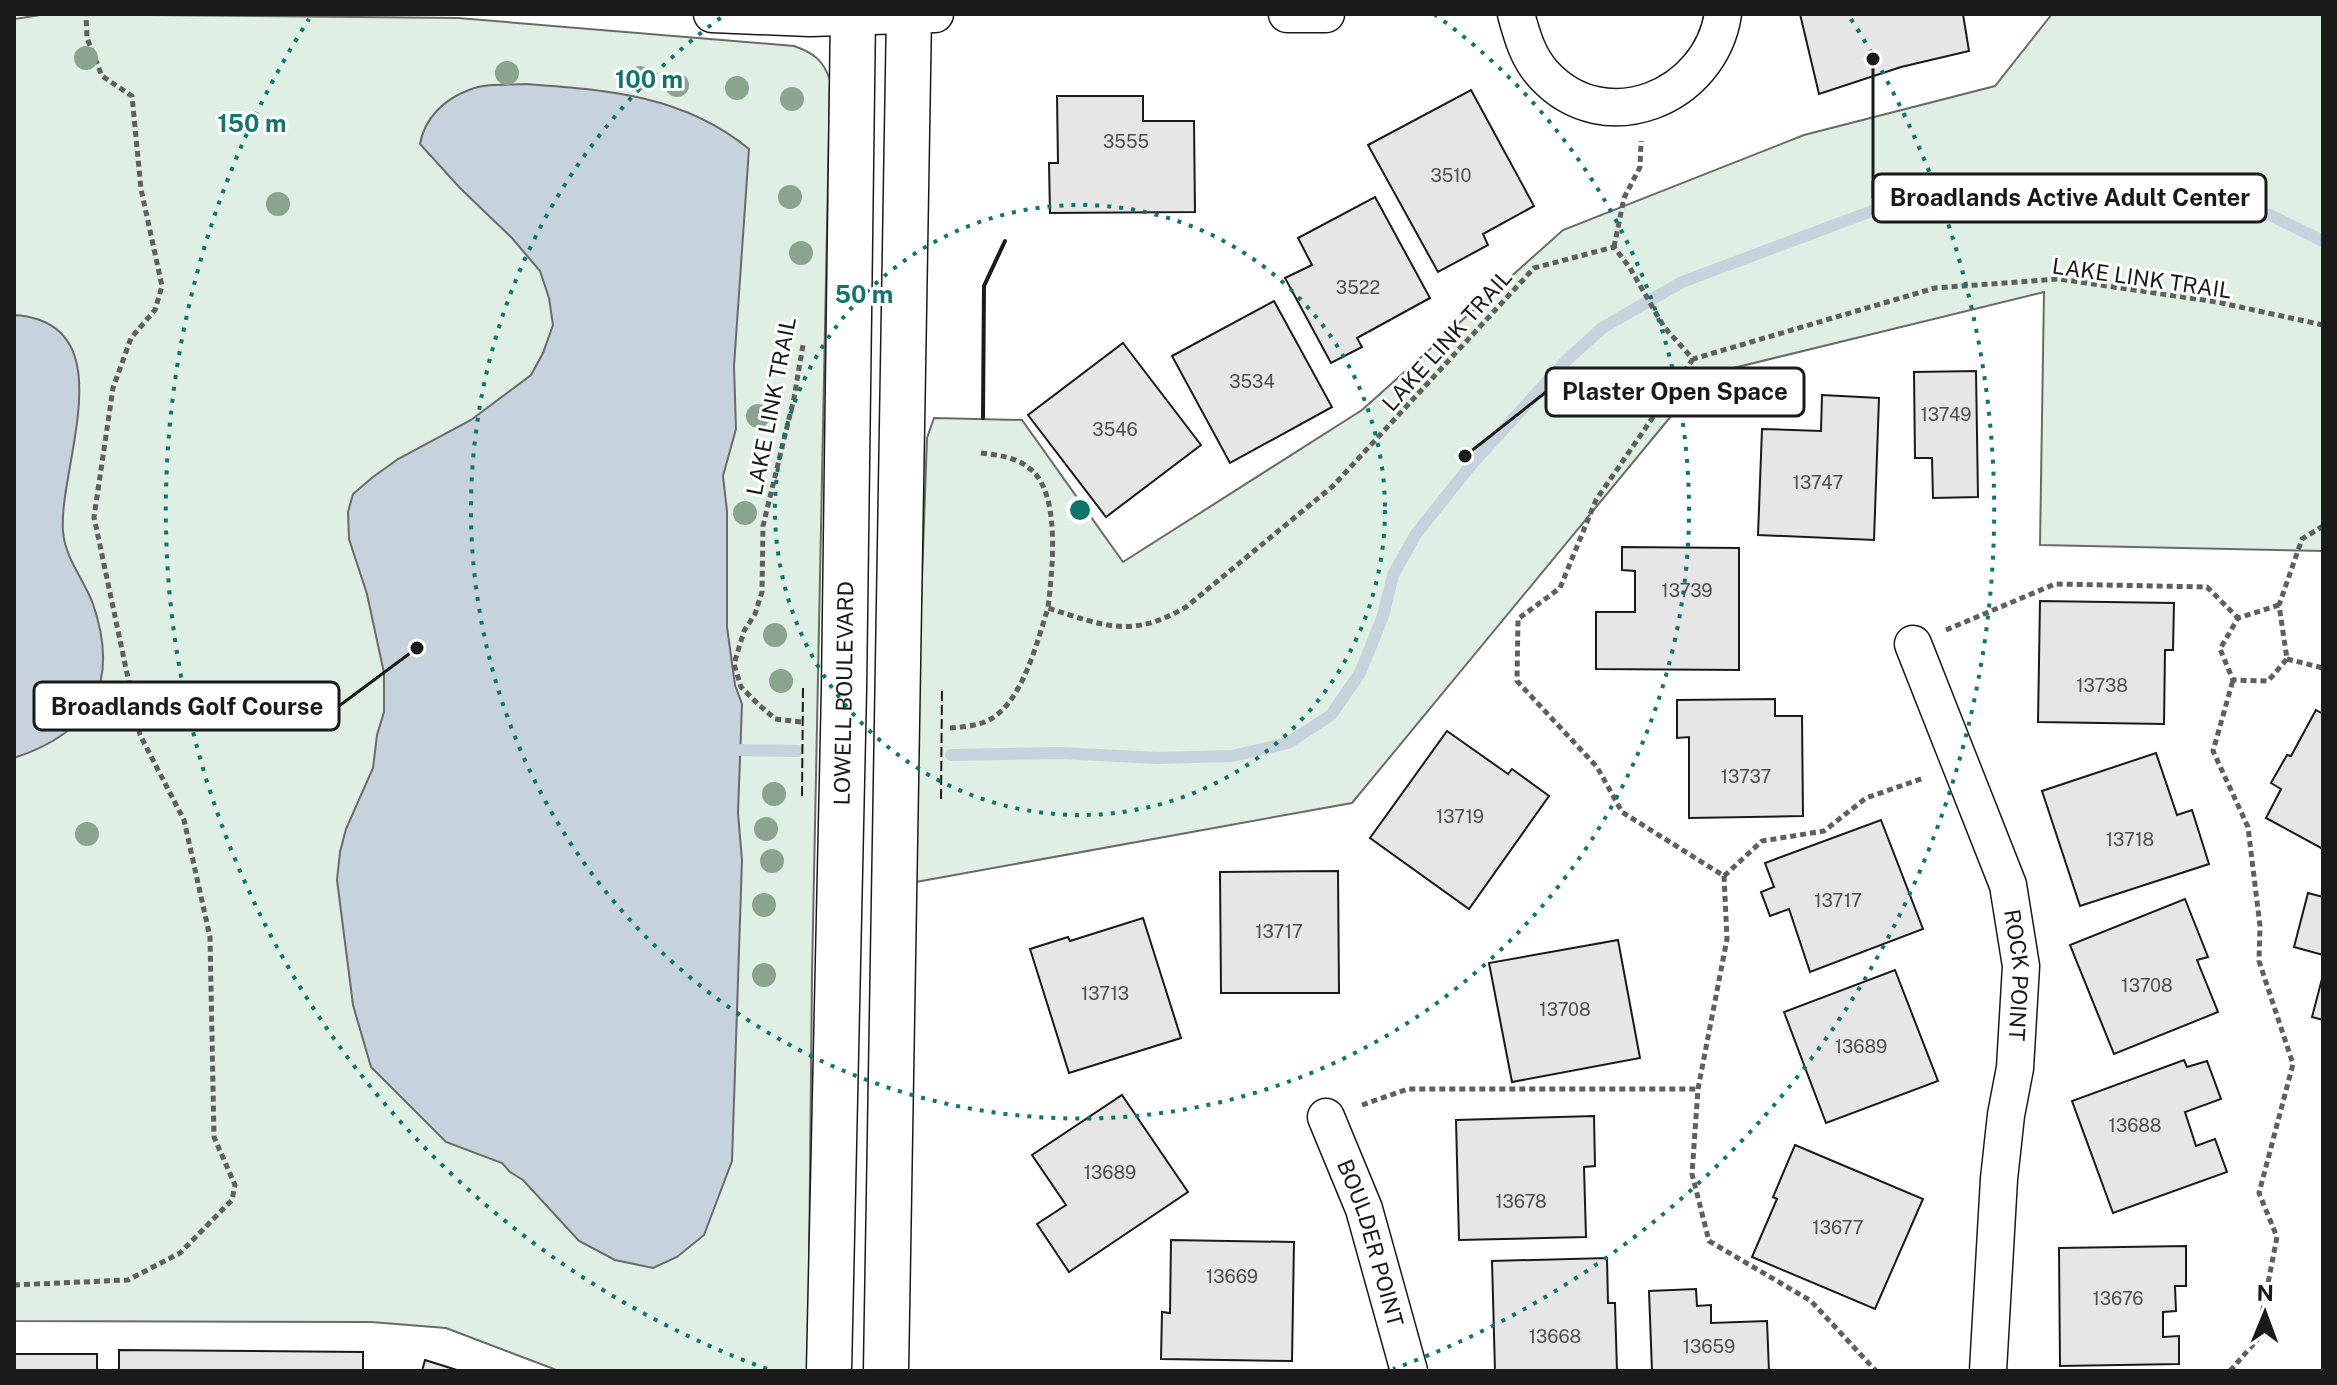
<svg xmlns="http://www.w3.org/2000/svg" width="2337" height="1385" viewBox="0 0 2337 1385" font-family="'Public Sans',sans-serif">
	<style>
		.green { fill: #e0efe3; stroke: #6a6a6a; stroke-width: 2 }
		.water { fill: #c6d2dc; stroke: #6a6a6a; stroke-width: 2 }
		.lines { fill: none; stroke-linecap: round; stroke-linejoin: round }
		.stream { stroke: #c6d2dc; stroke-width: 12 }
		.building { fill: #e6e6e6; stroke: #1a1a1a; stroke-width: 2 }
		.minor-casing { stroke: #1a1a1a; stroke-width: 39 }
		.secondary-casing { stroke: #1a1a1a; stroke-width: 47 }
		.path { stroke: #5f5f5f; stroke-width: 5; stroke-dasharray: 6 4; stroke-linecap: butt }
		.minor { stroke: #fff; stroke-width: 36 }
		.secondary { stroke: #fff; stroke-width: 44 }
		.fence { stroke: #1a1a1a; stroke-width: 2; stroke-dasharray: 10 4; stroke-linecap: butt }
		.wall { stroke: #1a1a1a; stroke-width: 4 }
		.tree { fill: #8aa48f }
		.ring { fill: none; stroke: #0f766e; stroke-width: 4; stroke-dasharray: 4 8 }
		.labels { text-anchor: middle; stroke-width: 6; stroke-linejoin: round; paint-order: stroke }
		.number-label { font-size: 18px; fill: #4d4d4d }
		.street-label { font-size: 22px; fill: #1a1a1a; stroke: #fff }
		.centre { fill: #0f766e; stroke: #fff; stroke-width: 4 }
		.ring-label { font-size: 24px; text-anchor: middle; font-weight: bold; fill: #0f766e; stroke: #fff; stroke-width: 6; stroke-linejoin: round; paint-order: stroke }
		.leader { fill: none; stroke: #1a1a1a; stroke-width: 3 }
		.callout-dot { fill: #1a1a1a; stroke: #fff; stroke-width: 3 }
		.callout { fill: #fff; stroke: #1a1a1a; stroke-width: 3 }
		.callout-label { font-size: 24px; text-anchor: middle; font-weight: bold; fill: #1a1a1a }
	</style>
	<rect width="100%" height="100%" fill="#fff"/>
	<!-- green -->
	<g class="green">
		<path d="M47,14L458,18L794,46C814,53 823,60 830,80L812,975L808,1371H559L446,1328L371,1322L14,1321V19Z"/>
		<polygon points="2052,14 2323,14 2323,551 2040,545 2044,292 1705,375 1352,803 916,882 918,689 927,438 934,418 1022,420 1123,562 1362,410 1563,230 1804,135 1995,86"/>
	</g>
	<!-- water -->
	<g class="water">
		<path d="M526,84C607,90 683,95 749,149L734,366L736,429L723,476L727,511V627L735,685L742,704L738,813L742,860L732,1161L704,1235L677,1257L653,1268L615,1260L579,1241L523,1180L510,1172L502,1163L446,1142L371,1067L353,1005L337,880L340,852L346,829L373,768L377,735L384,712V673L367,594L349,539L348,512L353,494L373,477L398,459L471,420L531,375L543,353L553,325L549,298L540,271L512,238L460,188L420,144C424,119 444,99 469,90C485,83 509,85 526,84Z"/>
		<path d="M14,315C127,322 58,467 63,531C65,559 84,579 93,604C120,683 93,732 14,758Z"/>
	</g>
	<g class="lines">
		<!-- stream -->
		<g class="stream">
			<polyline points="741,750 797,751"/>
			<polyline points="951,755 1060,753 1157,758 1232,756 1288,743 1331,715 1360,673 1383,616 1393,575 1416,534 1471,465 1566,361 1602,328 1682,282 1872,211 1961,206 2122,214 2178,208 2270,215 2323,241"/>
		</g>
	</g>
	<!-- building -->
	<g class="building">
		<polygon points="1800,14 1963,14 1969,51 1901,67 1819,94"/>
		<polygon points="1471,90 1534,206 1483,234 1488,245 1438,272 1368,145"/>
		<polygon points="1057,96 1143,96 1143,121 1194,121 1195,212 1050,213 1049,163 1058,163"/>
		<polygon points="1375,197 1430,298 1357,338 1362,347 1331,363 1285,278 1312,265 1298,238"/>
		<polygon points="1274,301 1332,407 1230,463 1172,356"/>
		<polygon points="1123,343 1201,445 1106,517 1028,415"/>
		<polygon points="1976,371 1978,497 1933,498 1932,458 1915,458 1914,372"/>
		<polygon points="1822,395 1879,398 1874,540 1758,535 1762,429 1821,431"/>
		<polygon points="1622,547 1739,548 1739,670 1596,669 1596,612 1635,612 1635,571 1622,570"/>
		<polygon points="2040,601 2174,603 2173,650 2165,650 2164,724 2038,722"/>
		<polygon points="1775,699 1775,716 1802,716 1803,816 1689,818 1689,737 1677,738 1677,700"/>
		<polygon points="2316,710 2323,714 2323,849 2266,818 2281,789 2271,783 2287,755 2291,756"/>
		<polygon points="1447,731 1508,774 1512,769 1549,796 1469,909 1370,838"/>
		<polygon points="2156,753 2177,815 2192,810 2209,864 2080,906 2042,791"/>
		<polygon points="1881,820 1923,929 1810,972 1789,909 1770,916 1761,892 1774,887 1765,863"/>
		<polygon points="1338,871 1339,993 1221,993 1220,872"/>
		<polygon points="2308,893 2323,897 2323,955 2294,947"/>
		<polygon points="2185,899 2208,957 2197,960 2218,1012 2114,1054 2070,945"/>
		<polygon points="1143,918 1181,1038 1069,1073 1030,949 1068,937 1070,941"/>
		<polygon points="1618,940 1640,1058 1512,1082 1489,963"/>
		<polygon points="1895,970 1938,1081 1826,1123 1784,1012"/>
		<polygon points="2323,975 2323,1020 2312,1017"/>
		<polygon points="2184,1060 2187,1067 2207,1061 2221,1099 2185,1112 2196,1146 2215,1139 2227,1172 2113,1213 2072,1101"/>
		<polygon points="1122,1095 1188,1192 1069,1272 1037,1224 1066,1205 1032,1155"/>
		<polygon points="1594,1116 1595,1166 1584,1167 1586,1237 1459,1240 1456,1120"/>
		<polygon points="1795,1145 1923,1199 1875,1309 1752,1257 1777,1199 1773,1197"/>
		<polygon points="1171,1240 1294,1242 1292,1361 1161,1359 1162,1312 1170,1313"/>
		<polygon points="2186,1246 2186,1286 2175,1286 2176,1311 2163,1312 2163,1337 2179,1336 2179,1364 2060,1366 2059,1248"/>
		<polygon points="1607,1258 1608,1303 1615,1303 1617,1371 1495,1371 1492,1261"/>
		<polygon points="1696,1289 1697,1306 1711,1305 1711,1323 1767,1321 1769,1371 1652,1371 1649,1291"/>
		<polygon points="119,1350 363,1352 363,1371 119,1371"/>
		<rect x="14" y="1354" width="83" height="17"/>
		<polygon points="425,1360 460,1371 422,1371"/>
	</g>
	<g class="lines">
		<defs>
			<g id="minor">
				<polyline points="712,14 810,18 935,14"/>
				<polyline points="1287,14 1326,14"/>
				<path d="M1516,14C1522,36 1528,58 1544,75C1605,141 1710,98 1723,14"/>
				<path id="s1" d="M1913,644L2008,885L2021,966L2015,1068L2006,1115L1999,1179L1988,1371"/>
				<path id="s2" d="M1326,1117L1364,1209L1409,1371"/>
			</g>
			<g id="secondary">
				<path id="s3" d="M829,1371L844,689L853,14"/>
				<polyline points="886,1371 909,14"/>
			</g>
		</defs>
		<!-- minor casing -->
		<use href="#minor" class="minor-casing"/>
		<!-- secondary casing -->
		<use href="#secondary" class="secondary-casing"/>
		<!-- path -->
		<g class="path">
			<polyline points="1614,247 1624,198 1640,167 1641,141"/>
			<polyline points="1693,359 1596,500 1560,588 1518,619 1517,681 1597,767 1622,812 1724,876 1762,841 1824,831 1866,798 1924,778"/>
			<path d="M981,453C998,455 1016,457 1029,468C1062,492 1052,572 1048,608"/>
			<polyline points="2279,605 2238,618 2220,649 2233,680 2268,681 2287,659 2279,605 2302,539 2323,526"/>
			<polyline points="1946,630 2055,584 2207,587 2238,618"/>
			<polyline points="2287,659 2323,668"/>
			<polyline points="801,722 775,719 758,704 741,687 734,664 744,631 755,614 762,592 763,526 794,398 803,345"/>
			<path d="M950,728C962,727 976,726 987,721C1022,705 1037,642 1048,608C1105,626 1131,639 1186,607L1333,486L1534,268L1614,247L1630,268L1664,327L1693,359L1935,288L2059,279L2217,302L2323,325"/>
			<polyline points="1724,876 1727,939 1698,1089 1692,1174 1709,1241 1811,1301 1876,1371"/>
			<polyline points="1362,1105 1408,1089 1698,1089"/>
			<polyline points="14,1285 128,1280 180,1253 232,1200 235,1185 214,1137 210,937 184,820 140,735 94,517 113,388 131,338 155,310 162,286 141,189 132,96 102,76 87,38 86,14"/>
			<polyline points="2230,1371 2257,1340 2277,1237 2259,1193 2293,1064 2259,961 2260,926 2248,827 2213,751 2233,680"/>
		</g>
		<!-- minor -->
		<use href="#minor" class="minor"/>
		<!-- secondary -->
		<use href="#secondary" class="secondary"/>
		<!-- fence -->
		<g class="fence">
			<polyline points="802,796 803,687"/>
			<polyline points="941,799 942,690"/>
		</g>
		<!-- wall -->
		<polyline class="wall" points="983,418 984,286 1005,241"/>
	</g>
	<!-- trees -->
	<g class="tree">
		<circle cx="86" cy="58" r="12"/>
		<circle cx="507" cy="73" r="12"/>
		<circle cx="640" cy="78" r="12"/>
		<circle cx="677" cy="85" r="12"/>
		<circle cx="737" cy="88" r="12"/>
		<circle cx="792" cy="99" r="12"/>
		<circle cx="790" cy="197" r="12"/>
		<circle cx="278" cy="204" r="12"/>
		<circle cx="801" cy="253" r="12"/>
		<circle cx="758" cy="416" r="12"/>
		<circle cx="745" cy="513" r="12"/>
		<circle cx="775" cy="635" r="12"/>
		<circle cx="781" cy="681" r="12"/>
		<circle cx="774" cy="794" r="12"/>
		<circle cx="766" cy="829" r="12"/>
		<circle cx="87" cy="834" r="12"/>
		<circle cx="772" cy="861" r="12"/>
		<circle cx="764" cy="905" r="12"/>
		<circle cx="764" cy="975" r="12"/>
	</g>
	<!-- distance rings -->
	<g class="ring">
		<circle cx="1080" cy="510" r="305"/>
		<path d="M1434 14A609 609 0 1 1 726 14"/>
		<path d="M767 1369A914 914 0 0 1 309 19M1851 19A914 914 0 0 1 1393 1369"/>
	</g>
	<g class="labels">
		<!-- number labels -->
		<g class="number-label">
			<text x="1126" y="148">3555</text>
			<text x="1451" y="182">3510</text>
			<text x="1358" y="294">3522</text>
			<text x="1252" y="388">3534</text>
			<text x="1946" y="421">13749</text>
			<text x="1115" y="436">3546</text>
			<text x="1818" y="489">13747</text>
			<text x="1687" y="597">13739</text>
			<text x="2102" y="692">13738</text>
			<text x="1746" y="783">13737</text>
			<text x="1460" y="823">13719</text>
			<text x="2130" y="846">13718</text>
			<text x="1838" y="907">13717</text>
			<text x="1279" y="938">13717</text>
			<text x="2147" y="992">13708</text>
			<text x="1105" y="1000">13713</text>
			<text x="1565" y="1016">13708</text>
			<text x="1861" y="1053">13689</text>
			<text x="2135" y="1132">13688</text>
			<text x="1110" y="1179">13689</text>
			<text x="1521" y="1208">13678</text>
			<text x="1838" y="1234">13677</text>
			<text x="1232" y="1283">13669</text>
			<text x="2118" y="1305">13676</text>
			<text x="1555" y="1343">13668</text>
			<text x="1709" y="1353">13659</text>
		</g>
		<!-- street labels -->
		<g class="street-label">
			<text transform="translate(2142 278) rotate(8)" y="8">LAKE LINK TRAIL</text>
			<text transform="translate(1447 340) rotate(-48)" y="8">LAKE LINK TRAIL</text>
			<text transform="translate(771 406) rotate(-79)" y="8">LAKE LINK TRAIL</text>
			<text dy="8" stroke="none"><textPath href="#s3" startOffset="678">LOWELL BOULEVARD</textPath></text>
			<text dy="8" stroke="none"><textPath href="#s1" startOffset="350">ROCK POINT</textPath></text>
			<text dy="8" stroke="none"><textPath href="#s2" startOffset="134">BOULDER POINT</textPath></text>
		</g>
	</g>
	<circle cx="1080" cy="510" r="12" class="centre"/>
	<g class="ring-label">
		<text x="649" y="88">100 m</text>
		<text x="252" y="132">150 m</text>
		<text x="864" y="303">50 m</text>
	</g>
	<!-- callouts -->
	<path class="leader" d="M1873 59L1873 198M1465 456L1546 392M417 648L339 706"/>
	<g class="callout-dot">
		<circle cx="1873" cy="59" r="8"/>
		<circle cx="1465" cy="456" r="8"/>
		<circle cx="417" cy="648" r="8"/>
	</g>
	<g class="callout">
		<rect x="1873" y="174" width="393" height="48" rx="8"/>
		<rect x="1546" y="368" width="258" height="48" rx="8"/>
		<rect x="34" y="682" width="305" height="48" rx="8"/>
	</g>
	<g class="callout-label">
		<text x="2070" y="206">Broadlands Active Adult Center</text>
		<text x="1675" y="400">Plaster Open Space</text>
		<text x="187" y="715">Broadlands Golf Course</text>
	</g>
	<!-- border -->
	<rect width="2337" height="1385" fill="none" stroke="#1a1a1a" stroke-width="32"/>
	<!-- north arrow -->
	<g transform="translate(2265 1313) rotate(1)" stroke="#ffffff" stroke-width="6" paint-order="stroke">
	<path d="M0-6L14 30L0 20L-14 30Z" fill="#1a1a1a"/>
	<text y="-12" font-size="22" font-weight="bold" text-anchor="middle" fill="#1a1a1a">N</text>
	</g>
</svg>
